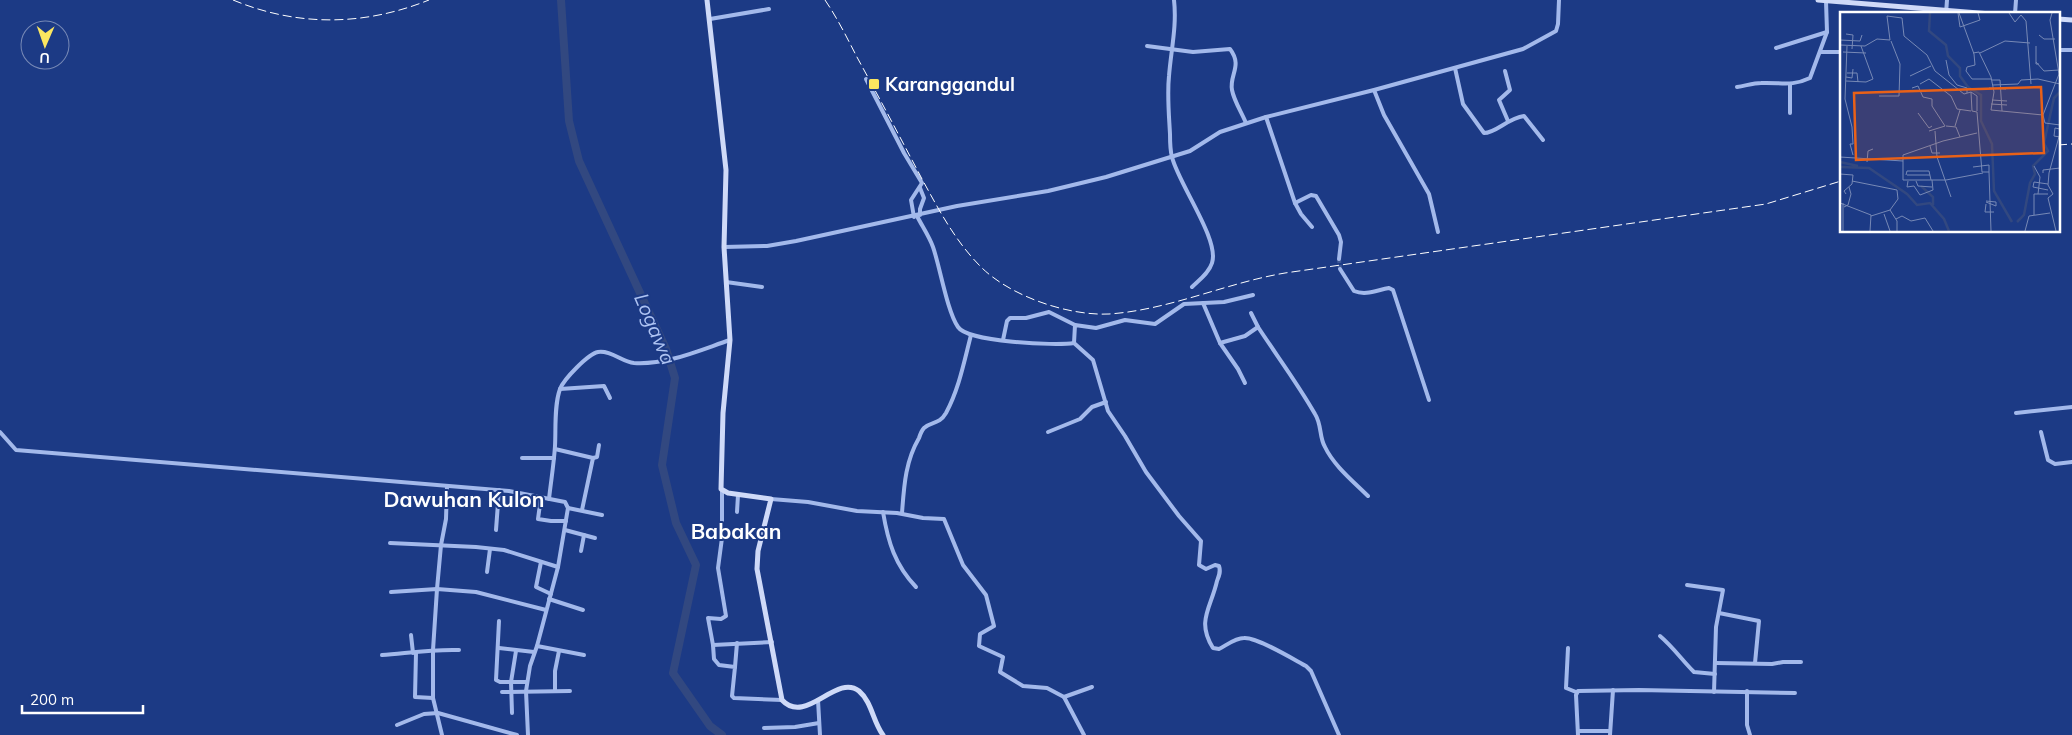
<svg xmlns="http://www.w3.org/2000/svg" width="2072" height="735" viewBox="0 0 2072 735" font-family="Mulish,sans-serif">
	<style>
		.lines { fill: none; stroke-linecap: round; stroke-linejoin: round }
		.river { stroke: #324880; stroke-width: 8 }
		.street-tunnel { stroke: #3e5897; stroke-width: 4; stroke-dasharray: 4 2; stroke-linecap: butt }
		.street { stroke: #a3b9eb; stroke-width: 4 }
		.secondary { stroke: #cfdaf8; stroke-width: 5 }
		.rail { stroke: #fff; stroke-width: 1; stroke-dasharray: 9 4; stroke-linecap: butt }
		.poi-dot { fill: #fbe660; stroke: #1c3a85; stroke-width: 2 }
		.labels { text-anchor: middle; stroke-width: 4; stroke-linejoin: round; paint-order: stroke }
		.poi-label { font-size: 19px; font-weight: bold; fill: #fff; stroke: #1c3a85; text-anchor: start }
		.water-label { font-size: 20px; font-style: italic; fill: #aec3f2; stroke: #1c3a85 }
		.quarter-label { font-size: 21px; font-weight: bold; fill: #fff; stroke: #1c3a85 }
		.inset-river { fill: none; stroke: #324880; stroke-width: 2.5 }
		.inset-road { fill: none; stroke: #7789b6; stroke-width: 1 }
		.view { fill: #e96118; fill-opacity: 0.15; stroke: #e96118; stroke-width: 2.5 }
		.inset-edge { fill: none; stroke: #fff; stroke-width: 2.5 }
	</style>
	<rect width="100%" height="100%" fill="#1c3a85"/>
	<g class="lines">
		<!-- river -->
		<polyline class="river" points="561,0 569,121 579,161 666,349 675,378 662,465 676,523 696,565 673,673 710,726 722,735"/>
		<!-- street-tunnel -->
		<polyline class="street-tunnel" points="1339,259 1340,269"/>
		<!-- street -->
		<g class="street">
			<path d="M1174,0C1177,26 1171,50 1169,76C1167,95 1169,115 1170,134C1170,141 1170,150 1172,157C1178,183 1220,240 1212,263C1209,273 1199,280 1192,287"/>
			<polyline points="1946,14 1947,0"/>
			<polyline points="2015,14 2016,0"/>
			<polyline points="710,19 769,9"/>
			<path d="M1147,46L1193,52L1230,49C1243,66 1229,75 1232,90C1234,101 1242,113 1246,123"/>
			<polyline points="1776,48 1827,32"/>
			<polyline points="2058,50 2072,50"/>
			<polyline points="1820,52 1841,52"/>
			<path d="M1455,68L1463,104L1484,133C1496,133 1508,118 1524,116L1543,140"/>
			<polyline points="1505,71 1510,90 1499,100 1508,121"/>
			<polyline points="866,79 904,153 922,183 911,200 914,217"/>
			<path d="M1737,87C1745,86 1753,83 1761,83C1781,82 1791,87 1810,78L1827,32L1826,1"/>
			<polyline points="1374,90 1384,115 1429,194 1438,232"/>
			<polyline points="1790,113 1790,84"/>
			<polyline points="1266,117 1295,203 1301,214 1312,227"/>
			<polyline points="920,188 924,198 920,209 920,215"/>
			<polyline points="1295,203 1311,195 1316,196 1339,235 1341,242 1339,259"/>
			<path d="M917,216C922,226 929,236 933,247C940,267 947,311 958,327C968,342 1055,346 1074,343"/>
			<polyline points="724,247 767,246 796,241 957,206 1048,191 1106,177 1190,151 1220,132 1266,117 1374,90 1523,49 1556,31 1558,24 1559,0"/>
			<path d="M1340,269L1354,291C1366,296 1377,290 1389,288L1393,290L1429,400"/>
			<polyline points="726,282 762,287"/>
			<path d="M1253,295L1224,302L1184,304L1155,324L1125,320L1096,328L1075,325L1074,343L1093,360L1108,411L1125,436L1146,472L1179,516L1201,541L1199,565L1206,569L1215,565L1219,566C1221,572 1219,576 1217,581C1211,608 1196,621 1213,648L1219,649C1227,645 1235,638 1244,638C1257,637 1293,659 1306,666L1311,671L1339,735"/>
			<polyline points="1203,303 1220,343 1238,369 1245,383"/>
			<polyline points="1251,313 1258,327"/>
			<polyline points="1003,340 1007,321 1010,318 1026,318 1049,312 1075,325"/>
			<path d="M1220,343L1245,336L1258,327C1277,356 1298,384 1315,414C1322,425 1319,437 1325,447C1334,466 1354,482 1368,496"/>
			<polyline points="560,389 604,386 610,398"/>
			<polyline points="2016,413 2072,407"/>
			<polyline points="0,432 16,450 509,491 565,502 568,508 558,567 537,646 530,666 526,691 528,735"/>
			<polyline points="1048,432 1080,419 1092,407 1106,402"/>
			<polyline points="2041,432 2048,460 2055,464 2072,462"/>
			<polyline points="555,449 593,458 582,510"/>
			<polyline points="522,458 554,458"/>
			<polyline points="593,458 597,457 599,445"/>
			<polyline points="722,491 722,538 718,568 726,616 721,619 708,618 713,645 714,659 719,665 735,667 732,696 734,698 782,700"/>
			<polyline points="541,497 538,519 551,521 566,521"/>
			<path d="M549,499C551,481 554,463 555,446C556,428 554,406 560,389C564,379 588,354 598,352C611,350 622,362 634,363C667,365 700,350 730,340"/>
			<polyline points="771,499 808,502 857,511 897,513 923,518 944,519 963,565 986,595 994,626 980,634 979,646 1003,657 1000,672 1023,686 1047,688 1064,697 1084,735"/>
			<polyline points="568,508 602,515"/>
			<polyline points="737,512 738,495"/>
			<path d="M883,512C888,542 895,565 916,587"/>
			<path d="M902,513C904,487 905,462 919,438C920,435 922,430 924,428C932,421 939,425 946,413C959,389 964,362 971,335"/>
			<polyline points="496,530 499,490"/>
			<polyline points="565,530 595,538"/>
			<polyline points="390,543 476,547 504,550 558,567"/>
			<polyline points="581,551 584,535"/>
			<polyline points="541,562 536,587 551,594"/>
			<polyline points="487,572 490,549"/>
			<polyline points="1687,585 1723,590 1716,627 1714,692"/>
			<polyline points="391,592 437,589 476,592 546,610"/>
			<polyline points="549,599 583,610"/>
			<polyline points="1719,613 1759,621 1755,663"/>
			<polyline points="499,621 496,680 500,682 527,682"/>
			<polyline points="411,635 413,653"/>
			<path d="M1660,636C1673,647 1682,660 1694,672L1715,674"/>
			<polyline points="713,645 772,642"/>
			<polyline points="537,646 584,655"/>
			<polyline points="499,648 534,652"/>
			<polyline points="1568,648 1566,688 1576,692"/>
			<polyline points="416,653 415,697 433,698"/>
			<path d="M382,655C408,653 433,649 459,650"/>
			<polyline points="1716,663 1772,664 1783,662 1801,662"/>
			<polyline points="735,667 737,643"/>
			<polyline points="555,691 555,671 559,651"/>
			<polyline points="1747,691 1747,725 1750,735"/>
			<polyline points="502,692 570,691"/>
			<polyline points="1064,697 1092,687"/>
			<polyline points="818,700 820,735"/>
			<polyline points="512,713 511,682 516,651"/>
			<polyline points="397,725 424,714 438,713 517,735"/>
			<polyline points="764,728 795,727 819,723"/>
			<polyline points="1578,731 1610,731"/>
			<polyline points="442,735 433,698 433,650 437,589 441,545 446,519 447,487"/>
			<polyline points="1578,735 1576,695 1578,691 1639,690 1795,693"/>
			<polyline points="1610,735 1613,690"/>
		</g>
		<!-- secondary -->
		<g class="secondary">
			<path d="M707,0L726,170L724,247L730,340L723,413L721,489L728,493L771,499L758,551L757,569L782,700C806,726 836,673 859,691C872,702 873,722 883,735"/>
			<polyline points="1818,0 1991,14"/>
			<polyline points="2058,19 2072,20"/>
		</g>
		<!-- rail -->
		<g class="rail">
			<path d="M233,0C298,27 364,26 429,0"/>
			<path d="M825,0C838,19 848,40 858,59C880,99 901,139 922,179C939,210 955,241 981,267C1010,296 1068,316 1109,314C1169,310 1226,283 1285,273L1766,204L1841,181"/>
			<polyline points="2058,145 2072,144"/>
		</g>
	</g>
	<!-- markers -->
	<rect class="poi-dot" x="868" y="78" width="12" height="12" rx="2.5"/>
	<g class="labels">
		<!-- poi labels -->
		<g class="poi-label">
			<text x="885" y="91">Karanggandul</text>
		</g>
		<!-- water labels -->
		<g class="water-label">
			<text transform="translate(655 329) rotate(67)" y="7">Logawa</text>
		</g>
		<!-- quarter labels -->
		<g class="quarter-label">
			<text x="464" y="507">Dawuhan Kulon</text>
			<text x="736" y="539">Babakan</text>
		</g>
	</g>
	<!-- overview -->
	<g transform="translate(1840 12)">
		<rect width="220" height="220" fill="#1c3a85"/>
		<path class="inset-river" d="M90,1L89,19L106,33L108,44L120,56V64L128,75L141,83V109L152,132L154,179L172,210M0,150L18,154M0,155L29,156L67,182L77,193L90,191L104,207L109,219M81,174L93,185V193M177,210L184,203L190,171L195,162L193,154L208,139L204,131L214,86L220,80"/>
		<path class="inset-road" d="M118,1L120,15L140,8L138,1M119,1L134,42L135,53L127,55L126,59L132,67H151M169,1L175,10L181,3L186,9L191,72M212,1L210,8L219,62L203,103L205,111L220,113M6,22L13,23L12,37M199,23L204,27H215M0,28L20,29L22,23M0,33L25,34L37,27L50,28L47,4L62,6L64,24L87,43L95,59L124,82L131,80L132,99L137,100L142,160H149L151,219M7,34L5,87L12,115L13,132H10L13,143M196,34V52H199M3,40L26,41M133,41L139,40L151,65L154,80L151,98L203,103M140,41L165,29L190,31M106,48L109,63L117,73L127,76V81M196,50L204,59L219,58M7,61H17L18,70M70,64L91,54M6,65L12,66L13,57M152,68H160L162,99M6,69L26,70L33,67L21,34M80,72L89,67L111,84L117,97L131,99M153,73L178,72L181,68L198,67L220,72M72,76L78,74L83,85L92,87V94L105,114L89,119M149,76L166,77M131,80L137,84V99M39,84H59L60,52L51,29M152,88L167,89M151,92L167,93M78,101L89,116L92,114M106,114L116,115L120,125M115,114L120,98M220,117L215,116L214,124L220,125M95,119L97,145L111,185M137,121L103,129L63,143V168H106L143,161M90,134L92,141H100M0,145L63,149M27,150L28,139L33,137M194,154L200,165L198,182M133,155L149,153V160M203,161V158L220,156M0,162L13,163L12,172L4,179L6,182M66,163L67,159H89L91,168M67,163H90M12,169L57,178M68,169L67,175L74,174L80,183L93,178L92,168M76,169L78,174L92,175M57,178L58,187L50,198L57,209V219M208,178L193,175L194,170L208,172M146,190L156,194V190L146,189M0,191L31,203L30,219M146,192L145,200H154M4,195L8,193L11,182L9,175M44,202L50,219M194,203V182H208M31,204L50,198M56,207L62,204L71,209L85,206L93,219M3,219V191M185,219L189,204L210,201M216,219L208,186L213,182L208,173L209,161L220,121"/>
		<path class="view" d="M201,75L204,141L16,148L14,81Z"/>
		<rect width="220" height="220" class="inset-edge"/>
	</g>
	<!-- north arrow -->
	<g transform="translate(45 45) rotate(182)"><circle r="24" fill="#1c3a85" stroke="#7789b6"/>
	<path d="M0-4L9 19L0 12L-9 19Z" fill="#fbe660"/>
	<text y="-8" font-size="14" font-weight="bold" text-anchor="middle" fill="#ffffff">U</text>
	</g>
	<!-- scale -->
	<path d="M22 705v8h121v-8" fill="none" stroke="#ffffff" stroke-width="2.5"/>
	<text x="30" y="705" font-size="15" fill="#ffffff" stroke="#1c3a85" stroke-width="4" paint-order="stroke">200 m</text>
</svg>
